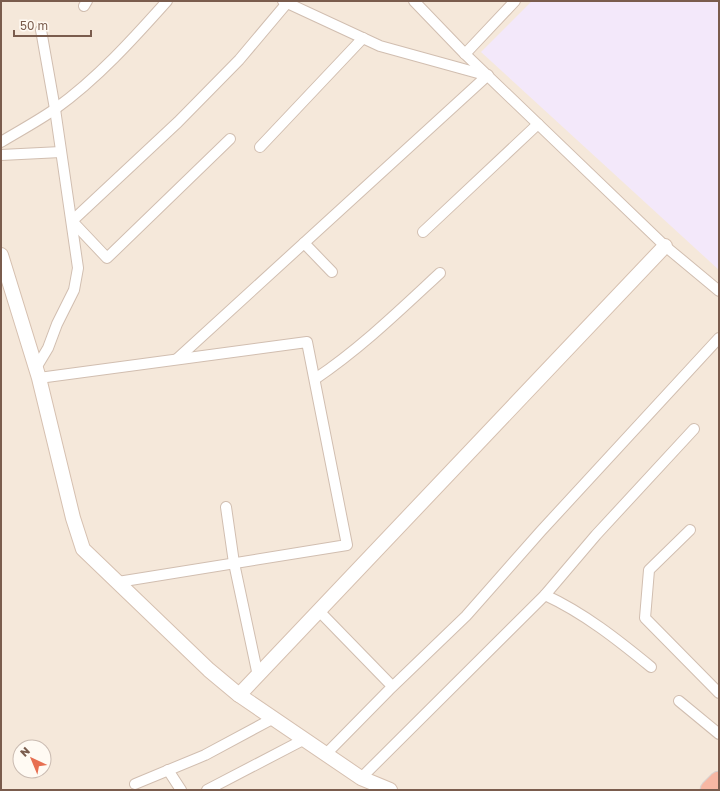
<svg xmlns="http://www.w3.org/2000/svg" width="720" height="791" viewBox="0 0 720 791" font-family="'Golos Text',sans-serif">
	<style>
		.residential { fill: #f5e8da; fill-rule: evenodd }
		.education { fill: #f3e8fa }
		.lines { fill: none; stroke-linecap: round; stroke-linejoin: round }
		.street-casing { stroke: #d1beb0; stroke-width: 12 }
		.secondary-casing { stroke: #d6c0b0; stroke-width: 16 }
		.highway-casing { stroke: #dad1cd; stroke-width: 21 }
		.street { stroke: #fff; stroke-width: 10 }
		.secondary { stroke: #fff; stroke-width: 14 }
		.highway { stroke: #f7b7a3; stroke-width: 19 }
	</style>
	<rect width="100%" height="100%" fill="#fdf6ec"/>
	<!-- residential -->
	<path class="residential" d="M1,1H719V790H1ZM20,747H44V771H20Z"/>
	<!-- education -->
	<polygon class="education" points="532,1 719,1 719,270 481,52"/>
	<g class="lines">
		<defs>
			<g id="street">
				<polyline points="283,1 380,46 485,75"/>
				<polyline points="414,1 465,54 665,246 719,291"/>
				<polyline points="84,6 87,1"/>
				<polyline points="465,54 515,1"/>
				<polyline points="230,139 107,258 72,221 178,122 239,60 287,3"/>
				<path d="M1,142C19,131 38,121 55,109C97,79 133,39 167,1"/>
				<polyline points="260,147 363,38"/>
				<polyline points="1,155 61,152"/>
				<polyline points="423,232 538,124"/>
				<polyline points="304,243 332,272"/>
				<polyline points="177,359 488,75"/>
				<polyline points="36,368 48,348 57,324 74,290 78,268 55,109 41,30"/>
				<polyline points="39,378 307,342 347,545 118,582"/>
				<path d="M315,379C361,348 400,310 440,273"/>
				<polyline points="226,507 234,563 258,676"/>
				<polyline points="690,530 649,570 645,618 719,693"/>
				<path d="M545,595C584,613 618,640 651,667"/>
				<polyline points="319,611 392,686"/>
				<polyline points="679,701 719,734"/>
				<polyline points="325,755 389,690 466,616 541,531 719,338"/>
				<polyline points="168,770 181,790"/>
				<polyline points="361,778 545,595 596,535 694,429"/>
				<polyline points="135,784 205,755 272,719"/>
				<polyline points="207,790 303,740"/>
			</g>
			<g id="secondary">
				<polyline points="1,255 39,378 73,518 83,549 209,670 239,695 361,778 390,790"/>
				<polyline points="239,695 665,246"/>
			</g>
			<polyline id="highway" points="710,790 719,781"/>
		</defs>
		<!-- street casing -->
		<use href="#street" class="street-casing"/>
		<!-- secondary casing -->
		<use href="#secondary" class="secondary-casing"/>
		<!-- highway casing -->
		<use href="#highway" class="highway-casing"/>
		<!-- street -->
		<use href="#street" class="street"/>
		<!-- secondary -->
		<use href="#secondary" class="secondary"/>
		<!-- highway -->
		<use href="#highway" class="highway"/>
	</g>
	<!-- border -->
	<rect width="720" height="791" fill="none" stroke="#7a5c4d" stroke-width="4"/>
	<!-- north arrow -->
	<g transform="translate(32 759) rotate(316)"><circle r="19" fill="#fffaf3" stroke="#cabbb1"/>
	<path d="M0-3L7 15L0 10L-7 15Z" fill="#e76f51"/>
	<text y="-6" font-size="11" font-weight="bold" text-anchor="middle" fill="#7a5c4d">N</text>
	</g>
	<!-- scale -->
	<path d="M14 30v6h77v-6" fill="none" stroke="#7a5c4d" stroke-width="2"/>
	<text x="20" y="30" font-size="12" fill="#7a5c4d" stroke="#fffaf3" stroke-width="3" paint-order="stroke">50 m</text>
</svg>
